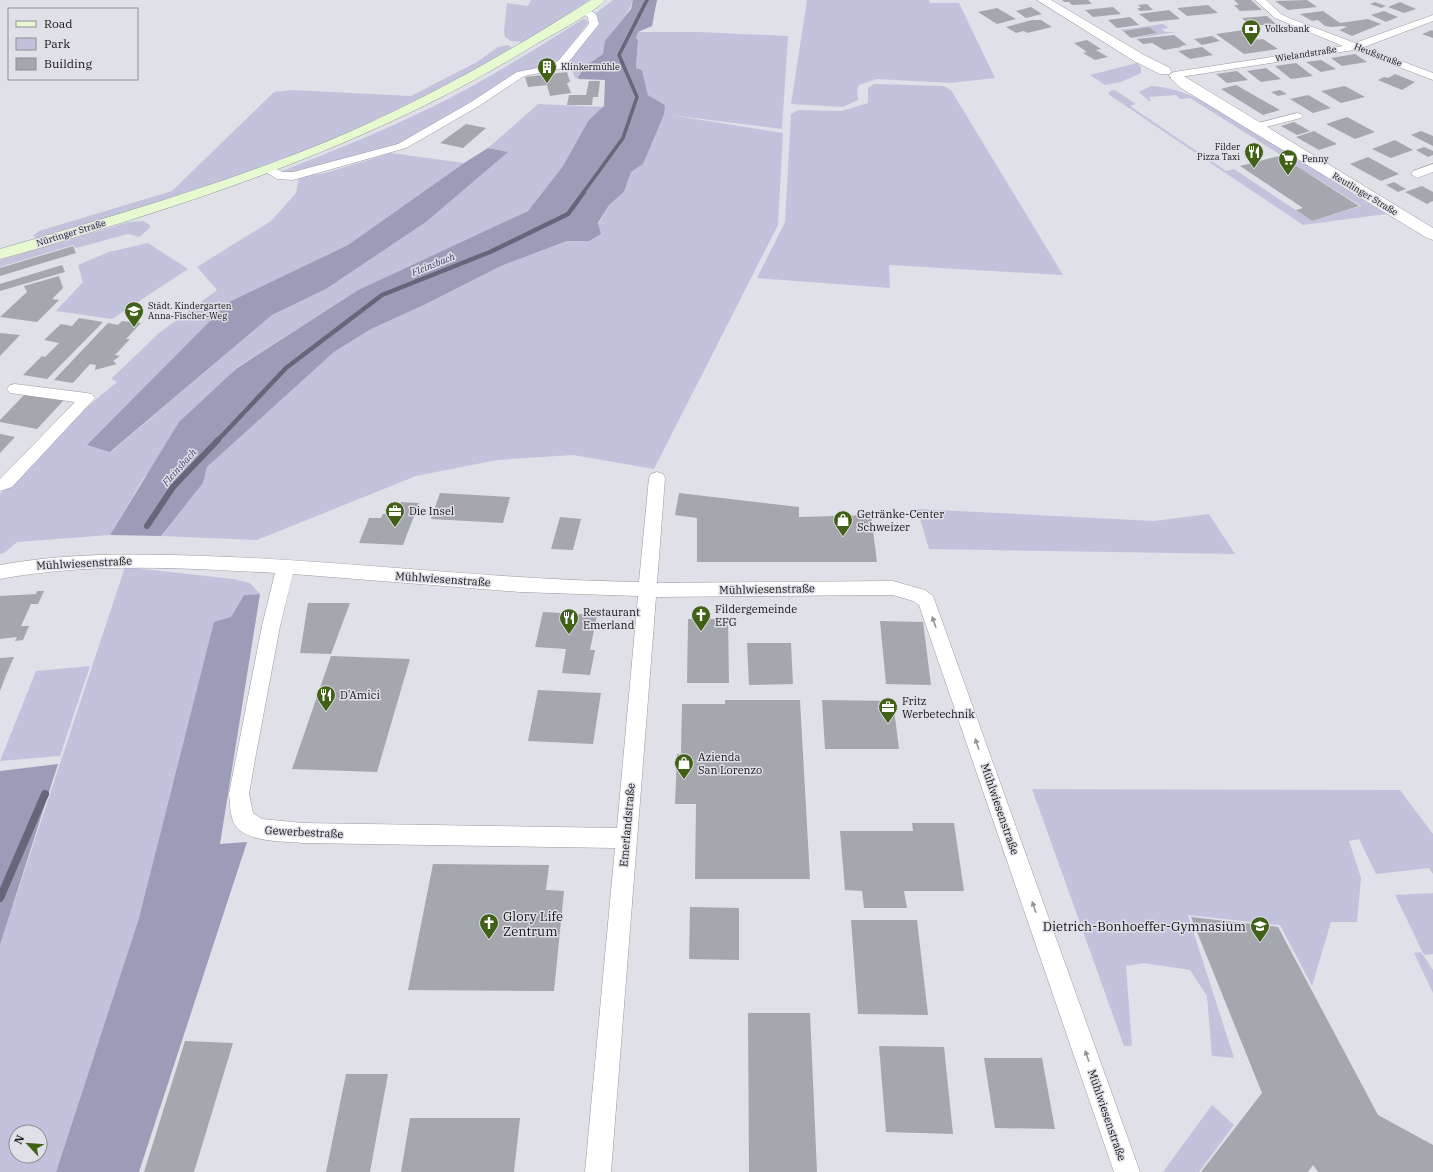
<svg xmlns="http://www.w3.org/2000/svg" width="1433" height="1172" viewBox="0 0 1433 1172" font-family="'IBM Plex Serif',serif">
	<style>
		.green { fill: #c2c2dc; fill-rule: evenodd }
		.forest { fill: #9c9cb8 }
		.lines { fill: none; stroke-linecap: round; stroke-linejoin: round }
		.stream-far3 { stroke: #66667a; stroke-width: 3.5 }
		.stream-far2 { stroke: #66667a; stroke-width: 4.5 }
		.stream-far1 { stroke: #66667a; stroke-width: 6 }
		.stream { stroke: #66667a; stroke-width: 8 }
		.building { fill: #a6a6ae }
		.minor-casing { stroke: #9a9aa2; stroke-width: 1 }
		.tertiary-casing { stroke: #9a9aa2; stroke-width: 1 }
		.secondary-casing { stroke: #9a9aa2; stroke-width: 1 }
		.minor { fill: #fff; fill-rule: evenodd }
		.tertiary { fill: #fff; fill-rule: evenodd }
		.secondary { fill: #e6f9d1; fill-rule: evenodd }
		.oneway { fill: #959597 }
		.labels { text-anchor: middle; stroke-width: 3; stroke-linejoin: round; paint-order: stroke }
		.far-poi-label { font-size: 9px; fill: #141417; stroke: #e0e0e8; text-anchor: start }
		.far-street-label { font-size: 9px; fill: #141417; stroke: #e0e0e8 }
		.far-water-label { font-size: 10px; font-style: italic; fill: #45446e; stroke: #e0e0e8 }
		.poi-label { font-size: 11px; fill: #141417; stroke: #e0e0e8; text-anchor: start }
		.street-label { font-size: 11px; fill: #141417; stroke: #e0e0e8 }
		.near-poi-label { font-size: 13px; fill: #141417; stroke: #e0e0e8; text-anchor: start }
	</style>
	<rect width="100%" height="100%" fill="#e0e0e8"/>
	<!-- green -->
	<g class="green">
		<polygon points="531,0 589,0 525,42 511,41 505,37 504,31 507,3 528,6"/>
		<path d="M613,0H633C626,22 608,29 603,54L584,67L578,76L579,79L575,78L569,61L598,23V19L596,13Z"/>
		<polygon points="807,0 929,0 930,3 959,3 995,78 950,83 877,79 859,85 857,90 858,100 843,107 791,104"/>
		<path d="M583,19L587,20L588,23L561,59L553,64L522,72L399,144L328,167L284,173L282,171C336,150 390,128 442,102C491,77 537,48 583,19Z"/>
		<polygon points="1163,24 1169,28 1162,29 1165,32 1176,32 1132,39 1157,33 1149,27 1123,31 1120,30"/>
		<polygon points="638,32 699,32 788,36 782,129 671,115 783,133 778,225 654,469 573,455 497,460 416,476 257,540 161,536 203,483 207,467 334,352 371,329 424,305 501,266 567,241 589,241 609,205 624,192 631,172 643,164 665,105 648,95 642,70 636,68 638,41 636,38"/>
		<path d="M508,45L514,49C457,80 400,110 340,136C242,178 138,208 36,238L33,236L39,231L172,191L274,92L292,90L411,96L477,62L498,47Z"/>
		<polygon points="1137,63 1141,67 1141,73 1121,82 1105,85 1090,75"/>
		<polygon points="874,84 944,86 951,90 1063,275 889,265 890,288 757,278 785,222 791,114 798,110 842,111 868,103 868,88"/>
		<path d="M1151,86C1195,87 1250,130 1288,153L1279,154L1190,98L1180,99L1176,95L1149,97L1151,101H1149L1139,92Z"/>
		<polygon points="1115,90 1136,104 1130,106 1226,171 1234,169 1312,221 1361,206 1285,159 1293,156 1386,214 1303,225 1108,94 1110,91"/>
		<polygon points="538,104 604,107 588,121 563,166 528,211 358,290 236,368 143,479 110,535 17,542 4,553 0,554 0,494 69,422 117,382 111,379 159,333 217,290 197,267 271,221 296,193 299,177 325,173 391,153 464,163 348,245 229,302 111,452 272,315 326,289 426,222 507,152 488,148"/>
		<polygon points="143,221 150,225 149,229 139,237 128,234 76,248 73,245 0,267 0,260 129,222"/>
		<polygon points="148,243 188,269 112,319 56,311 83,282 78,265 109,252"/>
		<polygon points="917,509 1154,521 1209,514 1235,554 929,549"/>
		<path d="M125,567L233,579L250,583L260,594L244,595L231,617L139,918L56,1172H0V945ZM16,1132H40V1156H16Z"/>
		<polygon points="90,666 60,756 0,761 36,671"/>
		<polygon points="1032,789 1400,790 1433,834 1433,874 1429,868 1376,874 1359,839 1349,841 1361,878 1357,922 1331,922 1312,986 1280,925 1188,915 1234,1058 1212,1056 1207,996 1190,970 1144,963 1126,966 1132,1046 1124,1046"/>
		<polygon points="1433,893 1433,954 1424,955 1395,895"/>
		<polygon points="1421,952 1433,970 1433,993 1414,953"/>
		<polygon points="1212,1105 1234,1125 1199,1172 1163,1172"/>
	</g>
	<!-- forest -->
	<g class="forest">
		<polygon points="633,0 657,0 652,26 638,32 636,38 638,40 636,68 642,70 648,95 665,105 664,114 643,164 631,172 624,192 609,205 598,223 601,234 589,241 567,241 501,266 424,305 371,329 334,352 207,467 203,483 161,536 110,535 179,422 237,368 358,290 528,211 563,166 588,121 604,106 605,80 579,79 578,77 584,67 603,54 605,41 631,9"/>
		<polygon points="488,148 508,152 426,222 326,289 272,315 110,452 87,445 229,302 348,245 464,163"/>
		<polygon points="260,594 220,844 247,842 139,1172 56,1172 139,918 214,622 231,617 244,595"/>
		<polygon points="58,764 0,945 0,771"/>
	</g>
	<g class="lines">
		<!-- stream-far3 -->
		<polyline class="stream-far3" points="583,193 623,138 637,97 619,55 647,0"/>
		<!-- stream-far2 -->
		<polyline class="stream-far2" points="217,441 286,368 382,295 490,252 568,214 584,192"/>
		<!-- stream-far1 -->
		<polyline class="stream-far1" points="147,526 173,487 218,440"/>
		<!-- stream -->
		<polyline class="stream" points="0,898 45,794"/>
	</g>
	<!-- building -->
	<g class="building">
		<polygon points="1062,0 1088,0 1092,4 1072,5 1069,2 1064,2"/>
		<polygon points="1234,0 1251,0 1262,10 1240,11 1234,5 1239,5"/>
		<polygon points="1307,0 1317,7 1288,10 1275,1"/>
		<polygon points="1375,2 1386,6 1381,8 1370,4"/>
		<polygon points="1400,2 1416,9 1404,13 1388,7"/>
		<polygon points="1147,4 1153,10 1140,11 1137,8 1141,8 1138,5"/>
		<polygon points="1208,5 1218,13 1187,16 1177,8"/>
		<polygon points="1031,7 1042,14 1026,18 1016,11"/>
		<polygon points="1113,7 1121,14 1093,17 1085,10"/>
		<polygon points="997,8 1016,19 997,24 978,12"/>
		<polygon points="1169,10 1180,19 1150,22 1139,14"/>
		<polygon points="1323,11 1340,23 1368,19 1381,24 1352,36 1339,30 1347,27 1343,26 1332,27 1325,26 1318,20 1312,21 1300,14"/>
		<polygon points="1384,11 1398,17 1386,22 1371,15"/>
		<polygon points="1267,16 1276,24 1250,26 1242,18"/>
		<polygon points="1130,17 1139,25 1117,28 1108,20"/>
		<polygon points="1032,20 1041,20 1052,27 1027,33 1024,31 1016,33 1006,27"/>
		<polygon points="1149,27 1157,33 1131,38 1123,31"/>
		<polygon points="1244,30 1254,37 1249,38 1253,40 1263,39 1278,49 1244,54 1216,34"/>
		<polygon points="1433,31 1433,38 1422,34 1432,30"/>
		<polygon points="1174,35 1187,45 1180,46 1182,47 1164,50 1152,43 1143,44 1137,39"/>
		<polygon points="1212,36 1220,41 1202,45 1194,39"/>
		<polygon points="1087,40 1101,49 1096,50 1108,57 1095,60 1083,53 1087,52 1074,43"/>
		<polygon points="1202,47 1213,55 1190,59 1178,51"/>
		<polygon points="1355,54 1367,62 1342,66 1331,58"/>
		<polygon points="1321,60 1336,69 1321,72 1306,62"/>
		<polygon points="1296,63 1313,76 1291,79 1275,66"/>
		<polygon points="1266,68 1281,79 1261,82 1247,71"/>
		<polygon points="1237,71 1248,80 1227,83 1216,74"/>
		<polygon points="567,72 570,82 567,83 571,93 550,96 547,85 528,87 525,77"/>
		<polygon points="1395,74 1415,82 1402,90 1378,80 1384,77 1388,78"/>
		<polygon points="589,81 600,81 598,97 593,97 592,105 567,105 569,95 586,95"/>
		<polygon points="1236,85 1280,110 1263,115 1221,89"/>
		<polygon points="1345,86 1365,97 1341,103 1321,91"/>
		<polygon points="1280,90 1287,94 1278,96 1271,92"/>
		<polygon points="1308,95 1331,108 1313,113 1290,99"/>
		<polygon points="1347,117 1375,132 1355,139 1326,124"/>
		<polygon points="1294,122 1310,131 1297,135 1281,126"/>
		<polygon points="466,124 486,128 463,148 440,143"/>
		<polygon points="1314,131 1337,144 1319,150 1296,137"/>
		<polygon points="1421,131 1433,136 1433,146 1411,135"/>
		<polygon points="1395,140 1413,150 1391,158 1372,149"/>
		<polygon points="1424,147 1433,151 1433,155 1428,157 1416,150"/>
		<polygon points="1279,156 1284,158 1359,206 1312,221 1296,210 1303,208 1240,166"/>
		<polygon points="1368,157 1399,174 1381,181 1350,164"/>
		<polygon points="1394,182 1406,189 1398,192 1386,185"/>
		<polygon points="1422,186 1433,192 1433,201 1427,204 1405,192"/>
		<polygon points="73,246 76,253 0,276 0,268"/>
		<polygon points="62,265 65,272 0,291 0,284"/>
		<polygon points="59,276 63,288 52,299 59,300 37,322 0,317 27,292 24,286"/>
		<polygon points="79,318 103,322 47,379 23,375 42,356 45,357 59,343 44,340 61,324 72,326"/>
		<polygon points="122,321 141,323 126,339 130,339 115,355 120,356 113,361 117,364 95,370 96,365 90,364 73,383 54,380 108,323 118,325"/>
		<polygon points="0,333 20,335 0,356"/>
		<polygon points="25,394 64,400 37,429 0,422 0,420"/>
		<polygon points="0,434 15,437 0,453"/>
		<polygon points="440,493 510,497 503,523 431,519"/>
		<polygon points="679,493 799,507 799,517 871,515 877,562 697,562 697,518 675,515"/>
		<polygon points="401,502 419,503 403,545 359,543 369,518 381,518 383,514 387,514 390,507 399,507"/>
		<polygon points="560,517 581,519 573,550 551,549"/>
		<polygon points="37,591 44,591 38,604 31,604 21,626 29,626 23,640 15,641 17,637 0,639 0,596 36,594"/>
		<polygon points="308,603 350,603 331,654 300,653"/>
		<polygon points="543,612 597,615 590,650 595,650 590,675 562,673 566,649 535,647"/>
		<polygon points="688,619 728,619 729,683 687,683"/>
		<polygon points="880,621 923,622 931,685 886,684"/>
		<polygon points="747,643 791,643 793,684 749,685"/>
		<polygon points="331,656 410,659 377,772 292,769"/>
		<polygon points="14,657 6,675 0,691 0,658"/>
		<polygon points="538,690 601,693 593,744 528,741"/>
		<polygon points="725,700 800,700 810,879 695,879 696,804 675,804 677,754 681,754 682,704 725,704"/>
		<polygon points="822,700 893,701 899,749 825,749"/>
		<polygon points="912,823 954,823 964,891 904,891 907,908 864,908 862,891 845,890 840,831 913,831"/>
		<polygon points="433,864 549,865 546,890 564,891 554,991 408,990"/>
		<polygon points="690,907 739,908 739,960 689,959"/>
		<polygon points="1191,917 1278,927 1378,1115 1433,1145 1433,1172 1318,1172 1313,1165 1308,1172 1201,1172 1262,1093"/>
		<polygon points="851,920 917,920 928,1015 858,1014"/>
		<polygon points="748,1013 810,1013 817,1172 749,1172"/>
		<polygon points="185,1041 233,1043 194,1172 144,1172"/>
		<polygon points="879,1046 944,1047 953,1134 886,1132"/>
		<polygon points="984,1058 1042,1058 1055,1129 995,1128"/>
		<polygon points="346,1074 388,1074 370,1172 326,1172"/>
		<polygon points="410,1118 520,1118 514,1172 401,1172"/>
	</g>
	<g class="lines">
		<defs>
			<g id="minor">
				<polygon points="1255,0 1266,0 1281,14 1289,18 1355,43 1433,15 1433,21 1364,47 1433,73 1433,80 1354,50 1174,78 1170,77 1169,75 1174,72 1343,46 1275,18"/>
				<polygon points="583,7 596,14 599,24 567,64 559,69 524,76 479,106 406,148 293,180 277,179 261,169 267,165 283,172 293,172 398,144 471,102 517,72 552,65 559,60 589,24 588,17 578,10"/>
				<polygon points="1297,113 1301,114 1303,116 1301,118 1255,130 1249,127 1251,125"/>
				<polygon points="1433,164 1433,172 1417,178 1411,174 1413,171"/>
				<polygon points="15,384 87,393 92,394 95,398 12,487 0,491 0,479 75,402 10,393 7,389 10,385"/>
				<path d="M657,472L663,474L665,478L657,583L893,581L925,590L933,596L1140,1172H1114L919,605L913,601L893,595L656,597L611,1172H585L615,848L303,843C284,841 247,843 235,825C230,817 230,803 229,794L262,626L275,573C183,568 91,562 0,579V565C77,551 153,554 231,557C367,563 503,580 639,582L649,478L651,474ZM293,574L520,592L638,596L617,828L303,823L262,819L253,813L249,794L256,754L280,626Z"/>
			</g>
			<g id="tertiary">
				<polygon points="1037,0 1051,0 1144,55 1170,68 1171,71 1170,74 1160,74 1134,61"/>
				<polygon points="1177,74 1182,75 1433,228 1433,240 1427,238 1181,88 1170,78"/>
			</g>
			<path id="secondary" d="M591,0H605C597,11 552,35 538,43C410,122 271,176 127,221C85,234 43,248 0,259V249C117,215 235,181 347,133C432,96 512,50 591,0Z"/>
		</defs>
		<!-- minor casing -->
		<use href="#minor" class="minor-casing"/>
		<!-- tertiary casing -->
		<use href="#tertiary" class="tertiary-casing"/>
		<!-- secondary casing -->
		<use href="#secondary" class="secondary-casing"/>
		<!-- minor -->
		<use href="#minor" class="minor"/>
		<!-- tertiary -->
		<use href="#tertiary" class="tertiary"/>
		<!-- secondary -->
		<use href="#secondary" class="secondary"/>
	</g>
	<!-- one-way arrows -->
	<defs><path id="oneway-solid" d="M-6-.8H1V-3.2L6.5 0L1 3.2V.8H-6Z"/></defs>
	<g class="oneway">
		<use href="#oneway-solid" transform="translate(934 622) rotate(-109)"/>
		<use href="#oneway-solid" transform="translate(977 744) rotate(-109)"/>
		<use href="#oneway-solid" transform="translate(1034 907) rotate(-109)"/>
		<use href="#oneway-solid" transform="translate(1087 1056) rotate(-109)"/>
	</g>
	<!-- icons -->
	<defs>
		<symbol id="bank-pin" viewBox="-11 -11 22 30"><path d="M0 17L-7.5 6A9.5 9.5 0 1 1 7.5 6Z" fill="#416116" stroke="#e0e0e8"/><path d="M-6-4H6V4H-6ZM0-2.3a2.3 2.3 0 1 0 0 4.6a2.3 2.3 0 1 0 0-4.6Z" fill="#fff"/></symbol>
		<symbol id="building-pin" viewBox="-11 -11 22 30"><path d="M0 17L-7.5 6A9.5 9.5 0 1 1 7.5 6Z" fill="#416116" stroke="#e0e0e8"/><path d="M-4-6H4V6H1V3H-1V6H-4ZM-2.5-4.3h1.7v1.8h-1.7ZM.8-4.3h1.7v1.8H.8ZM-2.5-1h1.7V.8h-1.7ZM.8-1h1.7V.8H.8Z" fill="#fff"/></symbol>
		<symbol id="restaurant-pin" viewBox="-11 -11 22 30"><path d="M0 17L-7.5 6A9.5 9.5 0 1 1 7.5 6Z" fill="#416116" stroke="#e0e0e8"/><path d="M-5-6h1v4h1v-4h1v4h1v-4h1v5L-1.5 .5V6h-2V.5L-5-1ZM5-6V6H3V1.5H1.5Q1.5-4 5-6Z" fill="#fff"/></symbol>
		<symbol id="supermarket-pin" viewBox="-11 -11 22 30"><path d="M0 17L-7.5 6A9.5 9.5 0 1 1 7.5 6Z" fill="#416116" stroke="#e0e0e8"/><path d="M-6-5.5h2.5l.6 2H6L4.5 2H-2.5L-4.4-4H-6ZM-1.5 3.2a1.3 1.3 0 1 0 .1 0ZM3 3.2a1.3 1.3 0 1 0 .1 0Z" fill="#fff"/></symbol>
		<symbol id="school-pin" viewBox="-11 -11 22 30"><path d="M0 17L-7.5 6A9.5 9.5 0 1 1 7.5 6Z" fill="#416116" stroke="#e0e0e8"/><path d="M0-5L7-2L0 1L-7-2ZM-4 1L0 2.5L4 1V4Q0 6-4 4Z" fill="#fff"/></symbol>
		<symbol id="office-pin" viewBox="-11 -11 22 30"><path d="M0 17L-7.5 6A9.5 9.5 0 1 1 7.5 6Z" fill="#416116" stroke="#e0e0e8"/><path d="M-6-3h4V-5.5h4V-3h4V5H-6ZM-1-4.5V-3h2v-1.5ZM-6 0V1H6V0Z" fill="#fff"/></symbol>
		<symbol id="shop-pin" viewBox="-11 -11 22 30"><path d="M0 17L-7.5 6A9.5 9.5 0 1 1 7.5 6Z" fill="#416116" stroke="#e0e0e8"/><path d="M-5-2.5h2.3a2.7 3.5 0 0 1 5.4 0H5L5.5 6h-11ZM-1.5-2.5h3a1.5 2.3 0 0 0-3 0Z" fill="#fff"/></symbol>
		<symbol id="church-pin" viewBox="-11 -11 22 30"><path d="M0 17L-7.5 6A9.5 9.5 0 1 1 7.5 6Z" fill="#416116" stroke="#e0e0e8"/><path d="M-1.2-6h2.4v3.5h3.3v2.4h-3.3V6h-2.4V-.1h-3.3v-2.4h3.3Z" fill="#fff"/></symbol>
	</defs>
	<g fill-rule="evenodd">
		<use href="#bank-pin" x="1240" y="18" width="22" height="30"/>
		<use href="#building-pin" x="536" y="56" width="22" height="30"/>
		<use href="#restaurant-pin" x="1243" y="141" width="22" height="30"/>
		<use href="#supermarket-pin" x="1277" y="148" width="22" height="30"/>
		<use href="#school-pin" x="123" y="300" width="22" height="30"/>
		<use href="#office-pin" x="384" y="500" width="22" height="30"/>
		<use href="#shop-pin" x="832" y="509" width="22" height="30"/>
		<use href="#church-pin" x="690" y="604" width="22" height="30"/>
		<use href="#restaurant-pin" x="558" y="607" width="22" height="30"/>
		<use href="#restaurant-pin" x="315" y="684" width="22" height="30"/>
		<use href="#office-pin" x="877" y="696" width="22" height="30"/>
		<use href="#shop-pin" x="673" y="752" width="22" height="30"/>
		<use href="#church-pin" x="478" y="912" width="22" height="30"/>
		<use href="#school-pin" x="1249" y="915" width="22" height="30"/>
	</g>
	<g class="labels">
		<!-- far-poi labels -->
		<g class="far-poi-label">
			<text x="1265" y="32">Volksbank</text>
			<text x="561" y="70">Klinkermühle</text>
			<text x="1240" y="150" text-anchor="end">Filder<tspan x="1240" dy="10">Pizza Taxi</tspan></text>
			<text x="1302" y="162">Penny</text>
			<text x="148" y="309">Städt. Kindergarten<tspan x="148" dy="10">Anna-Fischer-Weg</tspan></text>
		</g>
		<!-- far-street labels -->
		<g class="far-street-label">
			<text transform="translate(1306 54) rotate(-9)" y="3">Wielandstraße</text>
			<text transform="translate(1378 55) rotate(21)" y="3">Heußstraße</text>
			<text transform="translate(1365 194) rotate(31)" y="3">Reutlinger Straße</text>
			<text transform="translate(71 233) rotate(-17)" y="3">Nürtinger Straße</text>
		</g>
		<!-- far-water labels -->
		<g class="far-water-label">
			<text transform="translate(433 264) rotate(-22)" y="4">Fleinsbach</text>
			<text transform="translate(179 467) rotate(-48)" y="4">Fleinsbach</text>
		</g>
		<!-- poi labels -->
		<g class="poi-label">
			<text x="409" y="515">Die Insel</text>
			<text x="857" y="518">Getränke-Center<tspan x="857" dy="13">Schweizer</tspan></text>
			<text x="715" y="613">Fildergemeinde<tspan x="715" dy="13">EFG</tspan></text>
			<text x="583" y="616">Restaurant<tspan x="583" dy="13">Emerland</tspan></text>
			<text x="340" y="699">D'Amici</text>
			<text x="902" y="705">Fritz<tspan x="902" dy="13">Werbetechnik</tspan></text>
			<text x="698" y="761">Azienda<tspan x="698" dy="13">San Lorenzo</tspan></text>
		</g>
		<!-- street labels -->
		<g class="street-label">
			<text transform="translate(84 563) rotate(-3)" y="4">Mühlwiesenstraße</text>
			<text transform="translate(443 579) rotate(4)" y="4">Mühlwiesenstraße</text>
			<text transform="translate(767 589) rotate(-1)" y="4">Mühlwiesenstraße</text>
			<text transform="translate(1000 809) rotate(71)" y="4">Mühlwiesenstraße</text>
			<text transform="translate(627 825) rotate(-85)" y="4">Emerlandstraße</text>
			<text transform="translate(304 832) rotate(3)" y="4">Gewerbestraße</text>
			<text transform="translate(1107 1115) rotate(71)" y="4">Mühlwiesenstraße</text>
		</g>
		<!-- near-poi labels -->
		<g class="near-poi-label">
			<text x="503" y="921">Glory Life<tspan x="503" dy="15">Zentrum</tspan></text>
			<text x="1246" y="931" text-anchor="end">Dietrich-Bonhoeffer-Gymnasium</text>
		</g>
	</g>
	<!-- legend -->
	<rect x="8" y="8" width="130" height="72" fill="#e0e0e8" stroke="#8e8e94"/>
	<rect x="16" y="21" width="20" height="6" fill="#e6f9d1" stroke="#8e8e94"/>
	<text x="44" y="28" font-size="12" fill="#141417">Road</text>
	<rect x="16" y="38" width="20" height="12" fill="#c2c2dc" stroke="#8e8e94"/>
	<text x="44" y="48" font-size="12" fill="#141417">Park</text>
	<rect x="16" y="58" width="20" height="12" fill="#a6a6ae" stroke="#8e8e94"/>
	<text x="44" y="68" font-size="12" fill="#141417">Building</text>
	<!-- north arrow -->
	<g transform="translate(28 1144) rotate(296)"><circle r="19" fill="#e0e0e8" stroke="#8e8e94"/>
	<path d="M0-3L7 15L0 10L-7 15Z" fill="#416116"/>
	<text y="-6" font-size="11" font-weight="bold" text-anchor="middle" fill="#141417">N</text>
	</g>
</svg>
